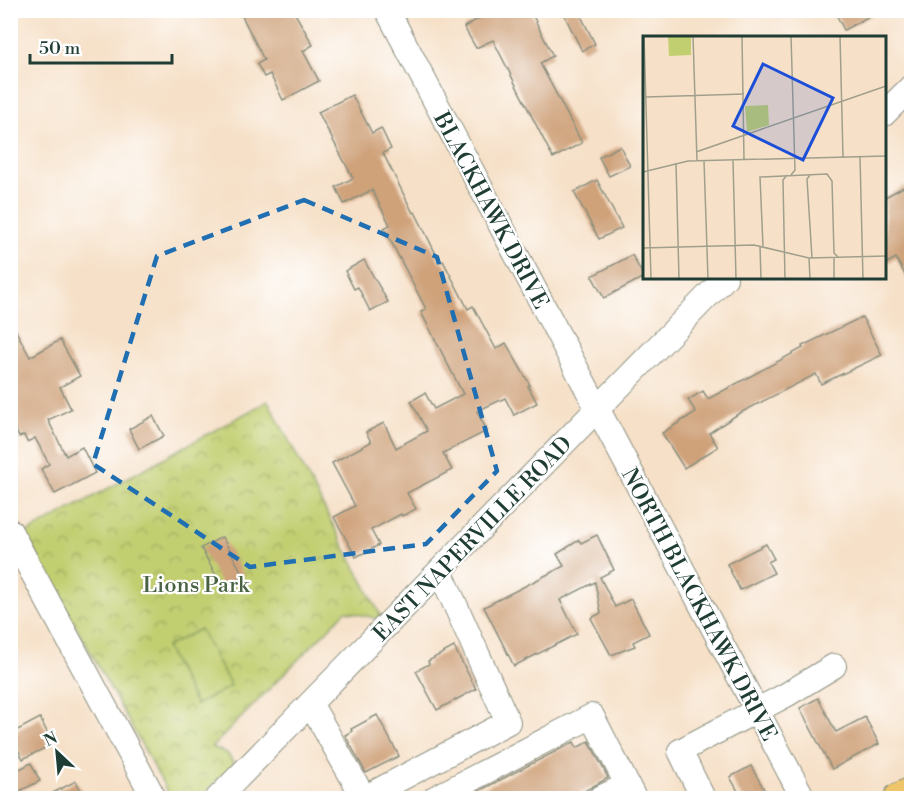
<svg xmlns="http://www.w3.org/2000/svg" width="922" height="809" viewBox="0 0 922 809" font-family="'Libre Bodoni',serif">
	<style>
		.park { fill: url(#park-crowns); stroke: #708652; stroke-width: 1.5 }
		.pitch { fill: #c2cf71; stroke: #708652; stroke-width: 1.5 }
		.building { fill: #cfa27a }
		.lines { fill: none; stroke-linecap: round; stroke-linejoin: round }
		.minor-casing { stroke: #8a8e7e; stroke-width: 26 }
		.major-casing { stroke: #8a8e7e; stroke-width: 32 }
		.minor { stroke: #fff; stroke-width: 24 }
		.major { stroke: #eec569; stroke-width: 30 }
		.marked { fill: none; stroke: #1f6fb2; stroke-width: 4.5; stroke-dasharray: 12 8; stroke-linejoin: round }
		.labels { text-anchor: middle; stroke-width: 4.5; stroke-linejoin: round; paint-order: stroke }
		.street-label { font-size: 22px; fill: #1f3d34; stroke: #fff }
		.park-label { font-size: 22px; fill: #486243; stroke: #fff }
		.inset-road { fill: none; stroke: #a09f8c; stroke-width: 1.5 }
		.view { fill: #1d4ed8; fill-opacity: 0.15; stroke: #1d4ed8; stroke-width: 3 }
		.inset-edge { fill: none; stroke: #1f3d34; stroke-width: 3 }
	</style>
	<defs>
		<pattern id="park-crowns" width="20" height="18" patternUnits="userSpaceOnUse" patternTransform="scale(1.5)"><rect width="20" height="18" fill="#c2cf71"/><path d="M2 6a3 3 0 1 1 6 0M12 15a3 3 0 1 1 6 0" fill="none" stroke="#9da95e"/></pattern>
	</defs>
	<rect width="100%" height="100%" fill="#fff"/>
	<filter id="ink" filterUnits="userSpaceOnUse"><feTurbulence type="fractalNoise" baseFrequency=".0167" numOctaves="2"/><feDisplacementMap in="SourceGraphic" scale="12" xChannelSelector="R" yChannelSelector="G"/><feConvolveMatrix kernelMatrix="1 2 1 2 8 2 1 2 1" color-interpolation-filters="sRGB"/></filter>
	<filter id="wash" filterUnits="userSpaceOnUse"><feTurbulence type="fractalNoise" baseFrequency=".008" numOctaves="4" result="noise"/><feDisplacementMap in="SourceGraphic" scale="24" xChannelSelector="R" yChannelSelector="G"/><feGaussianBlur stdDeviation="1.35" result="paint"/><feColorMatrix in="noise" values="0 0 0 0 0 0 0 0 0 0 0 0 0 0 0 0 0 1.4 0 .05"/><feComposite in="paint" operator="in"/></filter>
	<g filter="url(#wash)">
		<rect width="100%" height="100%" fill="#f6e0c7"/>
		<!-- park -->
		<polygon class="park" points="268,401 381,616 378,619 346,611 212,747 227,753 234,764 200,798 171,798 25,534"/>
		<!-- pitch -->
		<polygon class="pitch" points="200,629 231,686 196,705 166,647"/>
		<g id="blocks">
			<!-- building -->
			<g class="building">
				<polygon points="239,10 293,10 313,45 303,51 319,81 283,100 270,74 264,77 257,64 264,60"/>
				<polygon points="494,10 530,10 553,56 540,63 582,143 553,158 493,40 476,48 464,27"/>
				<polygon points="562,10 578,10 595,44 582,51"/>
				<polygon points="834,10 881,10 844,30"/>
				<polygon points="352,95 372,133 381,128 391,149 383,153 413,213 415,212 440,262 443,261 468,309 473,306 496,349 506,343 530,385 528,386 537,403 514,415 505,398 477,411 487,431 443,453 452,470 407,493 416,509 402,516 401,514 371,530 379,545 356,557 334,517 355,506 332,463 371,442 366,432 384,423 396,448 427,431 411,401 425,393 434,409 463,394 421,312 426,309 384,228 390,225 372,190 344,204 336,187 353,178 318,112"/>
				<polygon points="620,146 630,166 609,176 599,157"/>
				<polygon points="597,180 622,228 599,239 574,192"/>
				<polygon points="907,185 912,194 912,288 896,258 885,264 885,197"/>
				<polygon points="632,255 644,277 604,298 592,276"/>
				<polygon points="364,260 388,302 370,311 358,287 354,289 345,271"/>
				<polygon points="862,317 882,355 821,384 816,374 738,414 709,433 718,447 684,468 662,433 696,412 688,400 703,391 708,399 803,348 802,346"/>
				<polygon points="10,320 30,357 60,340 80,376 60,387 71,409 48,420 66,456 82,447 95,473 55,494 41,469 49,464 35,438 27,442 24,435 19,437 10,420"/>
				<polygon points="153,416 164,436 139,449 129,429"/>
				<polygon points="597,535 614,570 600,577 615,607 631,599 649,634 633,642 635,646 611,655 591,618 601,613 595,582 560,600 577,634 514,666 484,607 564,566 557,554 579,540 581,543"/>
				<polygon points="222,537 244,576 223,588 201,548"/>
				<polygon points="766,544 774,559 768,562 774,573 740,590 727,564"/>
				<polygon points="454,647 476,689 437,710 416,671 429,664 428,661"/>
				<polygon points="818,698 836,732 865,717 879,744 832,769 800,708"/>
				<polygon points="377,715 399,756 366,773 345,735 352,731 351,729"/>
				<polygon points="40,718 49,736 45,738 49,746 23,759 10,734"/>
				<polygon points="589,741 608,778 572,798 465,798 574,742 577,748"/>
				<polygon points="31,763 40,781 16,793 10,781 10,774"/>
				<polygon points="751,766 769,798 742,798 730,777"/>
				<polygon points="76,781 85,798 43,798"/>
			</g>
		</g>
	</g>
	<g filter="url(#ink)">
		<use href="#blocks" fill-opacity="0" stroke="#8a8e7e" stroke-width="1.5"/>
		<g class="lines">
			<defs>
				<g id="minor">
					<polyline points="387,10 803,798"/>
					<polyline points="884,114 912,86"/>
					<polyline points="10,531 154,798"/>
					<polyline points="311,705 364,798 508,722 440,571"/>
					<polyline points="218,798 725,278"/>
					<polyline points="435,798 592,716 634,798"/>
					<polyline points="600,798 627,785"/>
					<polyline points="703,798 680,751 786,695 834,666"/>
				</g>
				<polyline id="major" points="899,798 912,792"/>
			</defs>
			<!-- minor casing -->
			<use href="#minor" class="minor-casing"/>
			<!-- major casing -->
			<use href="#major" class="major-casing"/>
			<!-- minor -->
			<use href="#minor" class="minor"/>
			<!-- major -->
			<use href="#major" class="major"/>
		</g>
	</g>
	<!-- marked area -->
	<path class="marked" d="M304,200L437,257L497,471L426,544L250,567L93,464L157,256Z"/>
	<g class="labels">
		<!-- street labels -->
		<g class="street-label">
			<text transform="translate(492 210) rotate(62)" y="8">BLACKHAWK DRIVE</text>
			<text transform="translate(472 538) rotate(-46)" y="8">EAST NAPERVILLE ROAD</text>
			<text transform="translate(700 604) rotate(62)" y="8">NORTH BLACKHAWK DRIVE</text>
		</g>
		<!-- park labels -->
		<g class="park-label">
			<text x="196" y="592">Lions Park</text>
		</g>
	</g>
	<!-- overview -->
	<g transform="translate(643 36)">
		<rect width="243" height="243" fill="#f6e0c7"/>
		<path d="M25,0H48V19L26,20ZM125,69L126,89L104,96L102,70Z" fill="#c2cf71"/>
		<path class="inset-road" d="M1,0L8,243M50,0L54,125M99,0L101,124M148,0L152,134L148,139M197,0L200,121M3,61L101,58M53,116L243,50M217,121L220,243M90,124L93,243M61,125L65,243M33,127L36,243M0,136L45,125L243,120M167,139L164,143L169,222M117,210L118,243M120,210L117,141L184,138L189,145L191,217L195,221M0,212L111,209L166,222L243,220M166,222L167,243M191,222V243M142,243L140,144L144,139"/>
		<path class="view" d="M120,28L190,62L160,124L90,90Z"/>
		<rect width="243" height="243" class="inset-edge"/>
	</g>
	<!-- margin -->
	<rect width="922" height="809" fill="none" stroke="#fff" stroke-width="36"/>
	<!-- north arrow -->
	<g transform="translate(57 752) rotate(334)" stroke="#ffffff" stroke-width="4.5" paint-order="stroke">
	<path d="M0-4.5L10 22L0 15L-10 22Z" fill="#1f3d34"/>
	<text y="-9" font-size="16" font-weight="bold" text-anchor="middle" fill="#1f3d34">N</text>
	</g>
	<!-- scale -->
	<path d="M30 54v9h142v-9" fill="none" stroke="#1f3d34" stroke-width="3"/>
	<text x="39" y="54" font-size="18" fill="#1f3d34" stroke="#ffffff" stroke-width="4.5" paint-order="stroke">50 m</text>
</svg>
